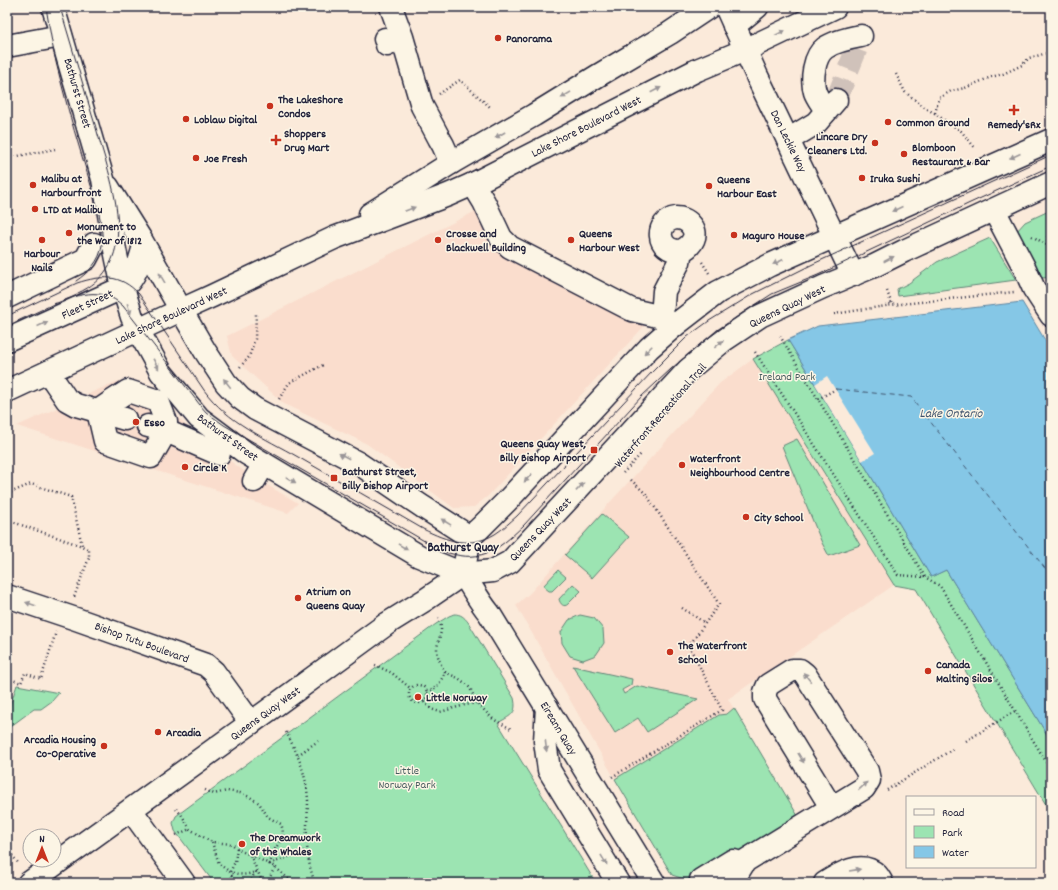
<svg xmlns="http://www.w3.org/2000/svg" width="1058" height="890" viewBox="0 0 1058 890" font-family="Dekko,sans-serif">
	<style>
		.built { fill: #faddcd }
		.green { fill: #9ce4b2; stroke: #5f8376 }
		.water { fill: #85c7e6; stroke: #5d85a2 }
		.pier { fill: #fbeada }
		.lines { fill: none; stroke-linecap: round; stroke-linejoin: round }
		.ferry { stroke: #40546e; stroke-width: 1; stroke-dasharray: 5 4; stroke-linecap: butt }
		.minor-tunnel { stroke: #d0c2ba; stroke-width: 22; stroke-dasharray: 22 11; stroke-linecap: butt }
		.minor-casing { stroke: #22223b; stroke-width: 25 }
		.major-casing { stroke: #22223b; stroke-width: 25 }
		.highway-casing { stroke: #22223b; stroke-width: 25 }
		.path { stroke: #22223b; stroke-width: 2.5; stroke-dasharray: 1 3; stroke-linecap: butt }
		.minor { stroke: #fcf5e5; stroke-width: 22 }
		.major { stroke: #fcf5e5; stroke-width: 22 }
		.highway { stroke: #fcf5e5; stroke-width: 22 }
		.tram { stroke: #22223b; stroke-width: 1 }
		.oneway { fill: #9a9698 }
		.poi-dot { fill: #c8321e; stroke: #fcf5e5; stroke-width: 1.5 }
		.labels { text-anchor: middle; stroke-width: 3; stroke-linejoin: round; paint-order: stroke }
		.poi-label { font-size: 12px; font-weight: bold; fill: #22223b; stroke: #fcf5e5; text-anchor: start }
		.street-label { font-size: 12px; fill: #22223b; stroke: #fcf5e5 }
		.park-label { font-size: 12px; fill: #475c5f; stroke: #fcf5e5 }
		.water-label { font-size: 13px; font-style: italic; fill: #40546e; stroke: #fcf5e5 }
		.neighbourhood-label { font-size: 13px; font-weight: bold; fill: #22223b; stroke: #fcf5e5 }
	</style>
	<rect width="100%" height="100%" fill="#fbeada"/>
	<filter id="ink" filterUnits="userSpaceOnUse"><feTurbulence type="fractalNoise" baseFrequency=".025" numOctaves="2"/><feDisplacementMap in="SourceGraphic" scale="8" xChannelSelector="R" yChannelSelector="G"/><feConvolveMatrix kernelMatrix="1 2 1 2 8 2 1 2 1" color-interpolation-filters="sRGB"/></filter>
	<g filter="url(#ink)">
		<!-- built -->
		<g class="built">
			<polygon points="478,210 490,235 648,322 488,496 474,507 454,508 367,444 284,404 232,356 227,336"/>
			<polygon points="753,359 894,585 728,699 798,816 678,878 672,875 615,779 516,605 530,593 612,500 720,383"/>
			<polygon points="130,379 141,384 162,402 199,438 248,474 298,503 288,513 17,426 115,382"/>
		</g>
		<!-- green -->
		<g class="green">
			<polygon points="1051,210 1051,277 1043,278 1016,232 1025,222"/>
			<polygon points="990,238 1016,280 898,296 897,289 909,283 937,262"/>
			<polygon points="788,340 862,461 931,577 946,570 1051,741 1051,813 916,589 894,585 753,359"/>
			<polygon points="797,439 860,545 829,556 822,543 782,446"/>
			<polygon points="602,514 629,537 592,578 565,555"/>
			<polygon points="558,570 566,577 552,591 549,591 544,587 544,585"/>
			<path d="M573,584L581,591L568,604C564,608 560,604 559,599Z"/>
			<path d="M454,614C461,614 464,617 468,622L514,698C518,715 509,716 498,723L596,883H214L175,831L173,823L176,816L436,624L449,616Z"/>
			<polygon points="580,615 594,618 603,629 604,643 596,655 583,660 570,656 562,643 561,632 569,620"/>
			<polygon points="573,666 632,679 631,685 622,690 624,694 637,686 698,699 647,732 638,718 615,733"/>
			<polygon points="17,685 59,693 52,701 41,709 34,709 7,729 7,711 8,711"/>
			<polygon points="734,708 798,816 724,862 690,881 672,875 615,779 719,715 727,714"/>
		</g>
		<!-- water -->
		<polygon class="water" points="1022,302 1051,350 1051,741 946,570 931,577 862,461 788,340 818,326"/>
		<!-- pier -->
		<polygon class="pier" points="827,376 875,453 862,461 815,384"/>
		<g class="lines">
			<!-- ferry -->
			<polyline class="ferry" points="836,389 911,397 1051,576"/>
			<!-- minor-tunnel -->
			<polyline class="minor-tunnel" points="836,100 857,48"/>
			<defs>
				<g id="minor">
					<polyline points="391,7 402,37 422,106 439,138 443,145 451,163"/>
					<polyline points="726,7 757,76 853,275"/>
					<polyline points="385,39 390,40 387,45"/>
					<polyline points="7,46 61,36"/>
					<path d="M826,111C823,105 817,98 815,92C811,79 814,56 825,48C835,41 850,38 861,36"/>
					<polyline points="788,140 816,123 836,100"/>
					<polyline points="473,184 484,202 501,238 510,247 632,310 662,317"/>
					<polyline points="994,210 1025,269 1034,289 1051,315"/>
					<polyline points="7,297 86,259 94,244"/>
					<polyline points="181,310 205,351 226,383 240,398 255,409 358,463 423,507 470,537"/>
					<path d="M674,326L662,317L664,291L679,262L681,251C655,251 655,221 676,218C681,218 687,220 690,224C700,234 692,246 681,251"/>
					<polyline points="138,330 161,372 199,418 246,453 419,556 463,574"/>
					<path d="M7,340L124,287C136,277 140,260 144,246"/>
					<polyline points="48,372 67,400 76,405 125,419"/>
					<polyline points="98,411 105,441 151,457 166,431 219,454"/>
					<polyline points="98,411 111,402 128,391 158,401 166,422 166,431 148,426"/>
					<polyline points="254,481 264,464"/>
					<polyline points="470,537 480,528 506,502 649,348 674,326 718,292 770,265 1051,140"/>
					<path d="M463,574C472,587 479,601 489,613L654,883"/>
					<polyline points="463,574 470,537"/>
					<polyline points="7,596 76,619 206,665 214,672 251,723"/>
					<polyline points="547,707 545,741 549,770 618,883"/>
					<polyline points="131,810 184,883"/>
					<polyline points="29,883 273,707 388,623 425,600 463,574 493,571 510,562 688,370 724,340 760,316 823,287 874,266 904,251 1051,183"/>
					<polyline points="701,883 701,880 732,861 734,861"/>
					<polyline points="722,883 737,874 745,861 864,788 869,780 867,771 805,674 800,670 792,670 768,685 765,692 765,699 831,807"/>
					<path d="M825,883C839,874 862,860 877,875C879,877 880,880 882,883"/>
				</g>
				<g id="major">
					<polyline points="53,7 103,179 115,250 123,288 132,317 138,330"/>
					<polyline points="108,187 140,238 181,310"/>
				</g>
				<g id="highway">
					<polyline points="734,26 757,7"/>
					<polyline points="370,214 451,163 534,115 599,75 670,33 709,7"/>
					<polyline points="7,391 181,310 212,296 334,238 448,195 473,184 697,70 745,50 835,7"/>
				</g>
			</defs>
			<!-- minor casing -->
			<use href="#minor" class="minor-casing"/>
			<!-- major casing -->
			<use href="#major" class="major-casing"/>
			<!-- highway casing -->
			<use href="#highway" class="highway-casing"/>
			<!-- path -->
			<g class="path">
				<polyline points="896,74 905,92 923,106 961,131 976,149"/>
				<polyline points="439,94 460,80 490,107"/>
				<polyline points="935,113 939,98 951,91 965,88 991,77 1003,74 1022,65 1029,58 1051,52"/>
				<polyline points="7,158 55,149"/>
				<polyline points="1032,236 1047,245 1051,246"/>
				<polyline points="1047,245 1048,233 1051,226"/>
				<polyline points="702,262 709,273"/>
				<polyline points="887,291 892,305"/>
				<polyline points="834,314 892,305 1014,292"/>
				<polyline points="780,336 925,577 940,586 1051,770"/>
				<polyline points="755,352 898,575 925,577"/>
				<polyline points="240,367 249,357 255,339 256,314"/>
				<polyline points="279,399 289,383 323,365"/>
				<polyline points="818,399 836,389"/>
				<polyline points="623,473 642,453"/>
				<polyline points="7,494 31,484 71,497 82,545"/>
				<polyline points="7,520 82,546 89,550 89,558 74,597"/>
				<polyline points="682,608 705,623"/>
				<polyline points="375,665 392,673 410,688"/>
				<polyline points="445,672 458,678 465,683 470,688 477,703 493,719 513,730"/>
				<polyline points="7,678 21,683 25,673 41,679 56,632"/>
				<circle cx="418" cy="694" r="9"/>
				<path d="M427,692C438,688 440,683 445,672C441,665 437,657 437,649C438,637 445,630 438,618"/>
				<polyline points="424,702 431,709 440,712 465,705 477,703"/>
				<path d="M286,732C298,754 307,776 308,801C308,810 307,818 307,826C306,845 308,865 315,883"/>
				<polyline points="966,741 1015,711"/>
				<polyline points="298,755 318,741"/>
				<polyline points="612,777 722,710 689,646 719,604 646,494 629,478"/>
				<path d="M205,790L214,794L227,791L240,793L250,797L259,803L268,817L281,824C286,838 279,841 274,851C272,855 271,860 270,864L307,850"/>
				<polyline points="887,790 953,749"/>
				<polyline points="176,809 181,814 190,829 198,834 212,842 232,844 239,850 250,855 263,883"/>
				<polyline points="176,835 190,829"/>
				<polyline points="212,842 219,864 230,872 235,883"/>
				<path d="M237,848L235,862L230,872C241,875 246,876 257,871"/>
				<polyline points="7,849 19,864"/>
				<polyline points="251,855 275,867 293,883"/>
				<polyline points="249,883 256,871"/>
				<polyline points="267,883 275,867"/>
			</g>
			<!-- minor -->
			<use href="#minor" class="minor"/>
			<!-- major -->
			<use href="#major" class="major"/>
			<!-- highway -->
			<use href="#highway" class="highway"/>
			<!-- tram -->
			<g class="tram">
				<path d="M46,7C50,32 54,57 61,82C69,114 79,147 89,179C95,199 104,224 102,245C100,261 89,272 76,281"/>
				<path d="M60,7C71,43 81,79 92,115C97,130 101,146 106,162C119,208 133,268 78,293"/>
				<path d="M52,305C77,295 101,285 123,306L200,405L206,412L224,425L440,550C479,565 496,552 524,525L642,396L671,369L703,342L741,314L772,294L818,275L970,203L1051,166"/>
				<path d="M7,316L77,283C102,275 120,274 139,294L204,390C227,422 265,438 298,457C340,481 381,505 423,529C447,541 470,549 495,534C503,529 510,522 517,516L652,372L687,337L709,321L753,294L813,264L1051,155"/>
				<polyline points="7,326 56,303"/>
			</g>
		</g>
		<!-- one-way arrows -->
		<defs><path id="oneway-solid" d="M-6-.8H1V-3.2L6.5 0L1 3.2V.8H-6Z"/></defs>
		<g class="oneway">
			<use href="#oneway-solid" transform="translate(780 33) rotate(-26)"/>
			<use href="#oneway-solid" transform="translate(656 90) rotate(-27)"/>
			<use href="#oneway-solid" transform="translate(566 95) rotate(148)"/>
			<use href="#oneway-solid" transform="translate(500 135) rotate(150)"/>
			<use href="#oneway-solid" transform="translate(1015 156) rotate(156)"/>
			<use href="#oneway-solid" transform="translate(410 209) rotate(-21)"/>
			<use href="#oneway-solid" transform="translate(897 209) rotate(156)"/>
			<use href="#oneway-solid" transform="translate(889 259) rotate(-27)"/>
			<use href="#oneway-solid" transform="translate(778 262) rotate(156)"/>
			<use href="#oneway-solid" transform="translate(162 278) rotate(-120)"/>
			<use href="#oneway-solid" transform="translate(129 309) rotate(73)"/>
			<use href="#oneway-solid" transform="translate(43 324) rotate(-24)"/>
			<use href="#oneway-solid" transform="translate(719 344) rotate(-39)"/>
			<use href="#oneway-solid" transform="translate(648 350) rotate(135)"/>
			<use href="#oneway-solid" transform="translate(156 364) rotate(61)"/>
			<use href="#oneway-solid" transform="translate(227 383) rotate(-128)"/>
			<use href="#oneway-solid" transform="translate(344 456) rotate(-152)"/>
			<use href="#oneway-solid" transform="translate(528 478) rotate(133)"/>
			<use href="#oneway-solid" transform="translate(291 480) rotate(31)"/>
			<use href="#oneway-solid" transform="translate(580 487) rotate(-47)"/>
			<use href="#oneway-solid" transform="translate(446 522) rotate(-148)"/>
			<use href="#oneway-solid" transform="translate(403 547) rotate(31)"/>
			<use href="#oneway-solid" transform="translate(31 604) rotate(-161)"/>
			<use href="#oneway-solid" transform="translate(807 677) rotate(-129)"/>
			<use href="#oneway-solid" transform="translate(546 746) rotate(83)"/>
			<use href="#oneway-solid" transform="translate(801 758) rotate(59)"/>
			<use href="#oneway-solid" transform="translate(863 786) rotate(-43)"/>
			<use href="#oneway-solid" transform="translate(604 860) rotate(59)"/>
			<use href="#oneway-solid" transform="translate(855 870) rotate(-9)"/>
		</g>
	</g>
	<!-- markers -->
	<g class="poi-dot">
		<circle cx="498" cy="38" r="4"/>
		<circle cx="270" cy="106" r="4"/>
		<path d="M1012 104h4v4h4v4h-4v4h-4v-4h-4v-4h4z"/>
		<circle cx="186" cy="119" r="4"/>
		<circle cx="888" cy="122" r="4"/>
		<path d="M274 134h4v4h4v4h-4v4h-4v-4h-4v-4h4z"/>
		<circle cx="875" cy="143" r="4"/>
		<circle cx="904" cy="154" r="4"/>
		<circle cx="196" cy="158" r="4"/>
		<circle cx="862" cy="178" r="4"/>
		<circle cx="33" cy="185" r="4"/>
		<circle cx="709" cy="186" r="4"/>
		<circle cx="35" cy="209" r="4"/>
		<circle cx="69" cy="233" r="4"/>
		<circle cx="734" cy="235" r="4"/>
		<circle cx="42" cy="240" r="4"/>
		<circle cx="438" cy="240" r="4"/>
		<circle cx="571" cy="240" r="4"/>
		<circle cx="136" cy="422" r="4"/>
		<rect x="590" y="446" width="8" height="8" rx="2"/>
		<circle cx="682" cy="465" r="4"/>
		<circle cx="185" cy="467" r="4"/>
		<rect x="330" y="474" width="8" height="8" rx="2"/>
		<circle cx="746" cy="517" r="4"/>
		<circle cx="298" cy="598" r="4"/>
		<circle cx="670" cy="652" r="4"/>
		<circle cx="928" cy="671" r="4"/>
		<circle cx="418" cy="697" r="4"/>
		<circle cx="158" cy="732" r="4"/>
		<circle cx="104" cy="746" r="4"/>
		<circle cx="242" cy="844" r="4"/>
	</g>
	<g class="labels">
		<!-- poi labels -->
		<g class="poi-label">
			<text x="506" y="42">Panorama</text>
			<text x="278" y="103">The LakeShore<tspan x="278" dy="14">Condos</tspan></text>
			<text x="194" y="123">Loblaw Digital</text>
			<text x="896" y="126">Common Ground</text>
			<text x="1014" y="128" text-anchor="middle">Remedy'sRx</text>
			<text x="284" y="137">Shoppers<tspan x="284" dy="14">Drug Mart</tspan></text>
			<text x="867" y="140" text-anchor="end">Lincare Dry<tspan x="867" dy="14">Cleaners Ltd.</tspan></text>
			<text x="912" y="151">Blomboon<tspan x="912" dy="14">Restaurant &amp; Bar</tspan></text>
			<text x="204" y="162">Joe Fresh</text>
			<text x="41" y="182">Malibu at<tspan x="41" dy="14">Harbourfront</tspan></text>
			<text x="870" y="182">Iruka Sushi</text>
			<text x="717" y="183">Queens<tspan x="717" dy="14">Harbour East</tspan></text>
			<text x="43" y="213">LTD at Malibu</text>
			<text x="77" y="230">Monument to<tspan x="77" dy="14">the War of 1812</tspan></text>
			<text x="446" y="237">Crosse and<tspan x="446" dy="14">Blackwell Building</tspan></text>
			<text x="579" y="237">Queens<tspan x="579" dy="14">Harbour West</tspan></text>
			<text x="742" y="239">Maguro House</text>
			<text x="42" y="257" text-anchor="middle">Harbour<tspan x="42" dy="14">Nails</tspan></text>
			<text x="144" y="426">Esso</text>
			<text x="586" y="447" text-anchor="end">Queens Quay West,<tspan x="586" dy="14">Billy Bishop Airport</tspan></text>
			<text x="690" y="462">Waterfront<tspan x="690" dy="14">Neighbourhood Centre</tspan></text>
			<text x="193" y="471">Circle K</text>
			<text x="342" y="475">Bathurst Street,<tspan x="342" dy="14">Billy Bishop Airport</tspan></text>
			<text x="754" y="521">City School</text>
			<text x="306" y="595">Atrium on<tspan x="306" dy="14">Queens Quay</tspan></text>
			<text x="678" y="649">The Waterfront<tspan x="678" dy="14">School</tspan></text>
			<text x="936" y="668">Canada<tspan x="936" dy="14">Malting Silos</tspan></text>
			<text x="426" y="701">Little Norway</text>
			<text x="166" y="736">Arcadia</text>
			<text x="96" y="743" text-anchor="end">Arcadia Housing<tspan x="96" dy="14">Co-Operative</tspan></text>
			<text x="250" y="841">The Dreamwork<tspan x="250" dy="14">of the Whales</tspan></text>
		</g>
		<!-- street labels -->
		<g class="street-label">
			<text transform="translate(78 93) rotate(74)" y="4">Bathurst Street</text>
			<text transform="translate(586 126) rotate(-27)" y="4">Lake Shore Boulevard West</text>
			<text transform="translate(789 141) rotate(64)" y="4">Dan Leckie Way</text>
			<text transform="translate(87 304) rotate(-25)" y="4">Fleet Street</text>
			<text transform="translate(787 306) rotate(-26)" y="4">Queens Quay West</text>
			<text transform="translate(171 315) rotate(-25)" y="4">Lake Shore Boulevard West</text>
			<text transform="translate(660 415) rotate(-49)" y="4">Waterfront Recreational Trail</text>
			<text transform="translate(228 437) rotate(36)" y="4">Bathurst Street</text>
			<text transform="translate(540 529) rotate(-46)" y="4">Queens Quay West</text>
			<text transform="translate(142 642) rotate(20)" y="4">Bishop Tutu Boulevard</text>
			<text transform="translate(265 713) rotate(-36)" y="4">Queens Quay West</text>
			<text transform="translate(559 728) rotate(59)" y="4">Eireann Quay</text>
		</g>
		<!-- park labels -->
		<g class="park-label">
			<text x="787" y="380">Ireland Park</text>
			<text x="407" y="774">Little<tspan x="407" dy="14">Norway Park</tspan></text>
		</g>
		<!-- water labels -->
		<g class="water-label">
			<text x="951" y="417">Lake Ontario</text>
		</g>
		<!-- neighbourhood labels -->
		<g class="neighbourhood-label">
			<text x="463" y="551">Bathurst Quay</text>
		</g>
	</g>
	<!-- margin -->
	<rect width="1058" height="890" fill="none" stroke="#fcf5e5" stroke-width="24"/>
	<rect x="12" y="12" width="1034" height="866" fill="none" stroke="#22223b" stroke-width="1.5" filter="url(#ink)"/>
	<!-- legend -->
	<rect x="906" y="796" width="130" height="72" fill="#fcf5e5" stroke="#a5a1a1"/>
	<rect x="914" y="809" width="20" height="6" fill="#fcf5e5" stroke="#a5a1a1"/>
	<text x="942" y="816" font-size="12" fill="#22223b">Road</text>
	<rect x="914" y="826" width="20" height="12" fill="#9ce4b2" stroke="#a5a1a1"/>
	<text x="942" y="836" font-size="12" fill="#22223b">Park</text>
	<rect x="914" y="846" width="20" height="12" fill="#85c7e6" stroke="#a5a1a1"/>
	<text x="942" y="856" font-size="12" fill="#22223b">Water</text>
	<!-- north arrow -->
	<g transform="translate(42 848)"><circle r="19" fill="#fcf5e5" stroke="#a5a1a1"/>
	<path d="M0-3L7 15L0 10L-7 15Z" fill="#c8321e"/>
	<text y="-6" font-size="11" font-weight="bold" text-anchor="middle" fill="#22223b">N</text>
	</g>
</svg>
